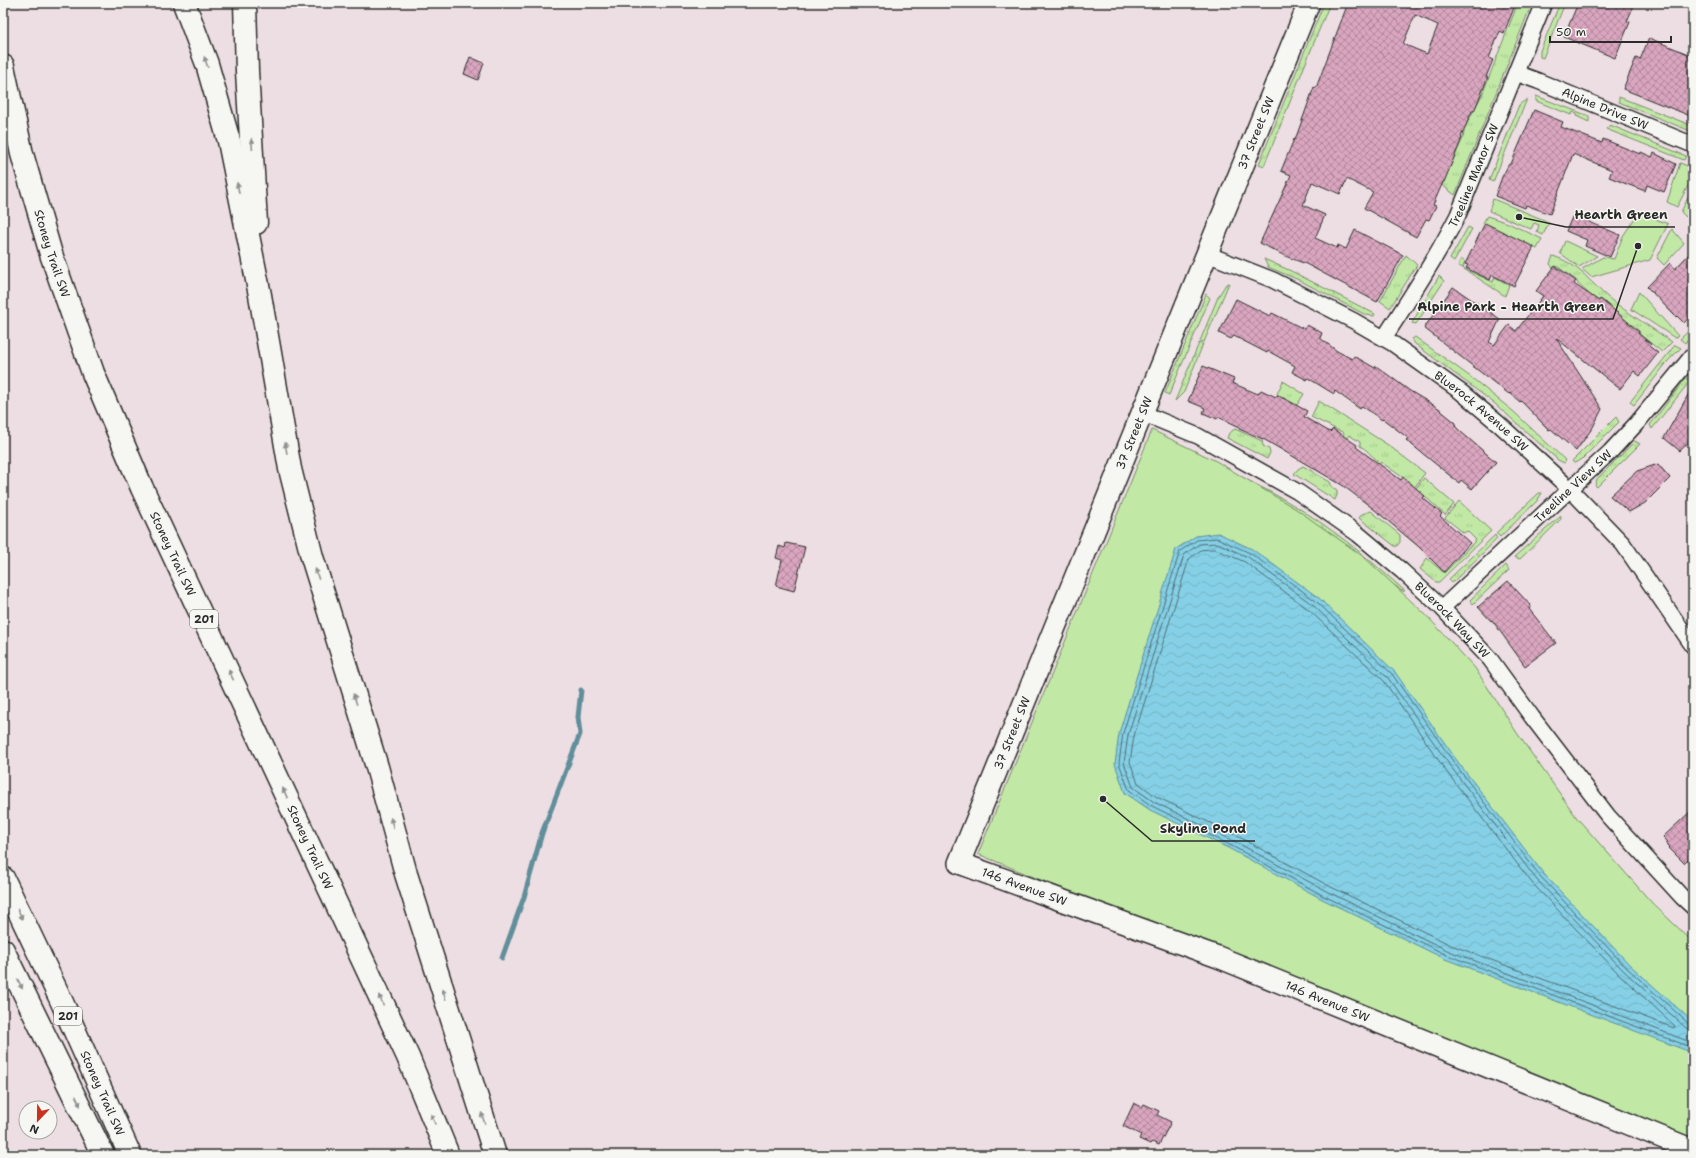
<svg xmlns="http://www.w3.org/2000/svg" width="1696" height="1158" viewBox="0 0 1696 1158" font-family="'Shantell Sans',sans-serif">
	<style>
		.grass { fill: url(#grass-tufts); stroke: #768a68 }
		.green { fill: #c1e9a5; stroke: #768a68 }
		.water { fill: url(#water-waves); stroke: #618e9b }
		.lines { fill: none; stroke-linecap: round; stroke-linejoin: round }
		.shore { stroke: #4f6d76; stroke-width: 1 }
		.stream { stroke: #618e9b; stroke-width: 5 }
		.building { fill: url(#building-cross-hatch); stroke: #2b2b2b; fill-rule: evenodd }
		.street-casing { stroke: #2b2b2b; stroke-width: 18 }
		.secondary-casing { stroke: #2b2b2b; stroke-width: 24 }
		.highway-casing { stroke: #2b2b2b; stroke-width: 25 }
		.street { stroke: #f6f6f2; stroke-width: 15 }
		.secondary { stroke: #f6f6f2; stroke-width: 21 }
		.highway { stroke: #f6f6f2; stroke-width: 22 }
		.oneway { fill: #90908e }
		.labels { text-anchor: middle; stroke-width: 3; stroke-linejoin: round; paint-order: stroke }
		.shield { fill: #f6f6f2; stroke: #686867; stroke-width: 1 }
		.shield-label { font-size: 11px; font-weight: bold; fill: #2b2b2b }
		.street-label { font-size: 12px; fill: #2b2b2b; stroke: #f6f6f2 }
		.leader { fill: none; stroke: #2b2b2b; stroke-width: 1.5 }
		.callout-dot { fill: #2b2b2b; stroke: #f6f6f2; stroke-width: 1.5 }
		.callout-label { font-size: 13px; text-anchor: middle; font-weight: bold; fill: #2b2b2b; stroke: #f6f6f2; stroke-width: 3; stroke-linejoin: round; paint-order: stroke }
	</style>
	<defs>
		<pattern id="grass-tufts" width="24" height="20" patternUnits="userSpaceOnUse"><rect width="24" height="20" fill="#c1e9a5"/><path d="M3 7l-1-3M5 7V3M7 7l1-3M15 17l-1-3M17 17v-4M19 17l1-3" fill="none" stroke="#a6c88e"/></pattern>
		<pattern id="water-waves" width="16" height="10" patternUnits="userSpaceOnUse"><rect width="16" height="10" fill="#85d0e6"/><path d="M0 5q4-4 8 0t8 0" fill="none" stroke="#73b3c5"/></pattern>
		<pattern id="building-cross-hatch" width="8" height="8" patternUnits="userSpaceOnUse"><rect width="8" height="8" fill="#d9a5bf"/><path d="M0 0l8 8M0 8l8-8" fill="none" stroke="#b0879b"/></pattern>
	</defs>
	<rect width="100%" height="100%" fill="#eddee3"/>
	<filter id="ink" filterUnits="userSpaceOnUse"><feTurbulence type="fractalNoise" baseFrequency=".025" numOctaves="2"/><feDisplacementMap in="SourceGraphic" scale="8" xChannelSelector="R" yChannelSelector="G"/><feConvolveMatrix kernelMatrix="1 2 1 2 8 2 1 2 1" color-interpolation-filters="sRGB"/></filter>
	<g filter="url(#ink)">
		<!-- grass -->
		<g class="grass">
			<polygon points="1324,3 1330,3 1264,166 1259,164"/>
			<polygon points="1518,3 1532,3 1455,195 1442,185 1463,138 1465,127 1482,95"/>
			<polygon points="1560,3 1565,3 1543,58 1540,57 1540,51"/>
			<polygon points="1536,96 1589,116 1589,122 1576,116 1577,114 1573,112 1571,115 1536,101"/>
			<polygon points="1619,97 1693,126 1693,132 1619,102"/>
			<polygon points="1527,99 1493,182 1489,180 1519,105"/>
			<polygon points="1610,125 1686,156 1684,160 1606,129"/>
			<polygon points="1468,227 1472,229 1454,262 1450,259"/>
			<polygon points="1406,255 1417,265 1390,308 1380,301"/>
			<path d="M1553,256C1580,264 1591,284 1611,300C1631,315 1652,328 1672,342L1662,352L1639,334L1640,332C1633,325 1625,320 1618,314C1612,309 1607,304 1601,299L1598,302L1596,300L1578,284L1577,281L1557,266L1553,268L1550,264Z"/>
			<polygon points="1264,259 1291,271 1375,314 1374,316 1366,315 1299,280 1268,267"/>
			<polygon points="1461,259 1465,262 1463,267 1465,269 1493,282 1495,277 1509,285 1505,296 1458,265"/>
			<polygon points="1439,276 1444,281 1416,324 1412,323"/>
			<polygon points="1229,283 1204,342 1200,341 1218,297 1226,284"/>
			<polygon points="1206,294 1210,298 1169,395 1165,393"/>
			<polygon points="1693,327 1693,335 1685,343 1680,339"/>
			<polygon points="1415,337 1472,378 1514,412 1566,461 1564,463 1558,460 1494,403 1415,344 1412,339"/>
			<polygon points="1199,343 1203,344 1184,392 1175,401"/>
			<polygon points="1675,345 1681,348 1668,361 1634,405 1630,402"/>
			<polygon points="1686,378 1690,381 1652,429 1650,425"/>
			<polygon points="1283,381 1304,394 1297,405 1277,394"/>
			<path d="M1319,401L1388,445L1425,473L1414,488L1412,484L1381,462L1367,481L1366,480L1377,460C1371,456 1367,449 1360,446V442L1349,435L1341,446L1344,433L1311,417Z"/>
			<polygon points="1616,417 1619,422 1581,460 1574,463 1572,461"/>
			<polygon points="1235,429 1262,441 1263,446 1269,449 1270,453 1267,459 1227,438 1229,433"/>
			<polygon points="1635,441 1640,444 1597,487 1595,485 1597,479"/>
			<polygon points="1303,466 1330,482 1332,487 1337,490 1337,495 1335,500 1294,474 1298,469"/>
			<path d="M1226,469C1245,479 1264,488 1283,499C1328,524 1367,557 1405,591H1402L1318,528Z"/>
			<polygon points="1424,478 1454,504 1445,515 1416,488"/>
			<polygon points="1539,493 1542,493 1537,501 1500,537 1496,533"/>
			<polygon points="1459,501 1491,531 1439,582 1436,582 1420,569 1427,558 1444,573 1476,540 1467,531 1464,533 1445,518"/>
			<polygon points="1371,511 1400,535 1400,542 1396,547 1359,518 1362,514"/>
			<polygon points="1561,516 1561,519 1520,559 1514,557"/>
			<polygon points="1495,535 1497,539 1452,583 1449,579"/>
			<polygon points="1506,565 1509,570 1473,604 1470,600"/>
		</g>
		<!-- green -->
		<g class="green">
			<polygon points="1680,163 1693,168 1693,176 1677,207 1667,202"/>
			<polygon points="1693,187 1693,207 1686,217 1681,212"/>
			<polygon points="1493,199 1549,222 1543,235 1537,232 1539,225 1534,223 1531,229 1489,211"/>
			<polygon points="1639,212 1668,224 1650,260 1591,277 1582,269 1603,257 1614,259 1623,236"/>
			<polygon points="1487,216 1508,223 1542,239 1537,249 1483,223"/>
			<polygon points="1672,229 1684,243 1664,265 1657,258"/>
			<polygon points="1565,241 1597,256 1579,267 1560,253"/>
			<polygon points="1639,292 1678,336 1675,338 1631,309"/>
			<polygon points="1152,430 1216,461 1296,509 1364,557 1426,615 1475,668 1517,733 1577,818 1652,903 1693,942 1693,1149 978,854"/>
		</g>
		<!-- water -->
		<polygon class="water" points="1218,533 1252,549 1319,598 1395,672 1458,762 1543,873 1630,965 1693,1022 1693,1053 1445,959 1322,899 1230,849 1150,810 1125,793 1115,764 1119,733 1176,549 1196,536"/>
		<g class="lines">
			<!-- shore -->
			<g class="shore">
				<polygon points="1215,549 1245,562 1309,610 1384,681 1446,771 1532,883 1620,975 1675,1026 1674,1028 1451,945 1329,886 1237,836 1157,797 1138,783 1130,762 1134,736 1189,559 1201,550"/>
				<polyline points="1693,1025 1689,1024 1627,968 1540,876 1455,764 1392,674 1316,601 1250,553 1217,538 1197,540 1180,551 1123,733 1119,763 1129,790 1152,806 1232,846 1324,896 1447,955 1693,1048"/>
				<polyline points="1693,1030 1686,1028 1624,971 1536,879 1451,767 1388,678 1313,605 1248,557 1217,543 1199,544 1184,555 1128,735 1124,763 1133,787 1154,802 1234,841 1326,891 1449,951 1693,1043"/>
			</g>
			<!-- stream -->
			<polyline class="stream" points="502,958 524,897 542,833 580,734 578,717 581,690"/>
		</g>
		<!-- building -->
		<g class="building">
			<path d="M1348,3H1516L1504,33L1500,31L1489,58L1493,60L1486,77H1488L1474,111H1472L1461,137L1462,138L1444,182H1443L1433,205L1436,206L1429,220L1426,219L1416,237L1364,208L1373,192L1347,179L1340,194L1312,182L1303,205L1325,215L1315,238L1337,248L1338,245L1346,249L1355,230L1403,255L1377,302L1306,264L1285,256L1260,243L1291,175L1281,171L1294,139L1295,140L1314,87L1316,88ZM1415,15L1438,25L1427,54L1403,44Z"/>
			<polygon points="1578,3 1635,3 1627,21 1630,22 1615,58 1564,37"/>
			<polygon points="1649,38 1693,56 1693,117 1623,89 1636,58 1640,60"/>
			<polygon points="470,57 484,63 478,80 464,74"/>
			<polygon points="1534,110 1563,122 1561,127 1602,143 1603,139 1640,154 1641,152 1652,157 1654,153 1676,164 1664,192 1647,185 1645,191 1624,183 1609,177 1612,170 1573,154 1550,214 1526,205 1525,208 1495,196 1502,177 1509,164 1511,164"/>
			<polygon points="1573,215 1620,235 1610,257 1585,246 1587,240 1566,231"/>
			<polygon points="1485,223 1534,247 1514,286 1492,275 1490,280 1466,268 1468,265 1465,264"/>
			<polygon points="1693,250 1693,313 1684,323 1677,316 1676,317 1647,287 1670,263 1675,269"/>
			<polygon points="1555,266 1576,281 1574,284 1599,301 1600,299 1619,314 1639,332 1638,333 1651,344 1649,346 1658,353 1640,376 1634,371 1620,389 1556,338 1602,409 1593,427 1576,451 1551,429 1549,430 1521,401 1520,402 1510,393 1509,394 1488,378 1424,328 1453,287 1500,319 1489,342 1494,345 1509,325 1516,331 1543,296 1536,291"/>
			<polygon points="1236,299 1270,316 1272,313 1304,329 1307,325 1322,333 1320,338 1337,351 1352,359 1354,356 1375,368 1376,366 1410,391 1440,409 1440,410 1456,423 1455,426 1461,432 1496,462 1472,489 1461,480 1459,483 1406,440 1408,438 1383,419 1382,420 1362,406 1360,409 1335,391 1334,394 1308,378 1307,380 1292,372 1295,366 1268,351 1267,353 1234,336 1231,339 1219,333"/>
			<polygon points="1203,366 1234,379 1232,383 1258,394 1261,390 1276,397 1277,395 1307,411 1304,417 1330,432 1333,429 1357,445 1356,447 1401,480 1403,477 1425,496 1423,498 1442,514 1440,516 1470,543 1444,572 1419,547 1375,510 1342,485 1265,440 1239,429 1240,427 1218,417 1217,419 1203,413 1205,408 1188,401"/>
			<polygon points="1693,386 1693,437 1680,451 1664,438"/>
			<polygon points="1658,464 1670,478 1645,503 1629,512 1610,496 1637,471"/>
			<polygon points="786,543 805,547 794,591 776,586 782,560 776,558 779,546 785,548"/>
			<polygon points="1508,581 1531,606 1529,609 1556,643 1525,666 1492,620 1491,621 1478,607"/>
			<polygon points="1693,809 1693,854 1684,863 1669,848 1670,847 1666,843 1668,842 1663,837"/>
			<polygon points="1134,1103 1142,1107 1144,1104 1159,1111 1157,1115 1171,1122 1159,1145 1152,1142 1150,1144 1139,1139 1141,1135 1123,1126"/>
		</g>
		<g class="lines">
			<defs>
				<g id="street">
					<path id="s1" d="M1516,73L1538,81L1693,145"/>
					<path id="s2" d="M1207,254L1273,280L1354,321L1392,343L1461,392L1499,424L1571,490L1623,544L1693,646"/>
					<path id="s3" d="M1384,338C1410,298 1436,258 1458,215L1544,3"/>
					<path id="s4" d="M1142,413L1198,436L1298,492L1358,534L1402,571L1442,608L1490,659L1532,717L1608,816L1682,897L1693,907"/>
					<path id="s5" d="M1442,608L1610,452L1637,423L1693,355"/>
				</g>
				<g id="secondary">
					<path id="s6" d="M1309,3L959,863L1218,957L1693,1150"/>
				</g>
				<g id="highway">
					<polyline points="184,3 207,64 229,141 260,295 290,469 312,557 377,767 406,874 495,1155"/>
					<polyline points="245,3 247,71 256,223"/>
					<path id="s7" d="M3,66L22,154L51,254L93,373L142,488L408,1057L448,1155"/>
					<path id="s8" d="M3,878L61,1000L130,1155"/>
					<polyline points="3,950 103,1155"/>
				</g>
			</defs>
			<!-- street casing -->
			<use href="#street" class="street-casing"/>
			<!-- secondary casing -->
			<use href="#secondary" class="secondary-casing"/>
			<!-- highway casing -->
			<use href="#highway" class="highway-casing"/>
			<!-- street -->
			<use href="#street" class="street"/>
			<!-- secondary -->
			<use href="#secondary" class="secondary"/>
			<!-- highway -->
			<use href="#highway" class="highway"/>
		</g>
		<!-- one-way arrows -->
		<defs><path id="oneway-solid" d="M-6-.8H1V-3.2L6.5 0L1 3.2V.8H-6Z"/></defs>
		<g class="oneway">
			<use href="#oneway-solid" transform="translate(206 62) rotate(-109)"/>
			<use href="#oneway-solid" transform="translate(252 144) rotate(-94)"/>
			<use href="#oneway-solid" transform="translate(238 188) rotate(-101)"/>
			<use href="#oneway-solid" transform="translate(286 448) rotate(-99)"/>
			<use href="#oneway-solid" transform="translate(317 574) rotate(-107)"/>
			<use href="#oneway-solid" transform="translate(231 675) rotate(-115)"/>
			<use href="#oneway-solid" transform="translate(355 699) rotate(-108)"/>
			<use href="#oneway-solid" transform="translate(285 793) rotate(-115)"/>
			<use href="#oneway-solid" transform="translate(392 823) rotate(-105)"/>
			<use href="#oneway-solid" transform="translate(20 914) rotate(65)"/>
			<use href="#oneway-solid" transform="translate(20 984) rotate(64)"/>
			<use href="#oneway-solid" transform="translate(444 994) rotate(-108)"/>
			<use href="#oneway-solid" transform="translate(381 1000) rotate(-115)"/>
			<use href="#oneway-solid" transform="translate(78 1101) rotate(65)"/>
			<use href="#oneway-solid" transform="translate(483 1118) rotate(-107)"/>
			<use href="#oneway-solid" transform="translate(433 1119) rotate(-112)"/>
		</g>
	</g>
	<g class="labels">
		<!-- shield labels -->
		<g class="shield">
			<rect x="190" y="610" width="28" height="18" rx="3"/>
			<rect x="54" y="1007" width="28" height="18" rx="3"/>
		</g>
		<g class="shield-label">
			<text x="204" y="623">201</text>
			<text x="68" y="1020">201</text>
		</g>
		<!-- street labels -->
		<g class="street-label">
			<text dy="4" stroke="none"><textPath href="#s1" startOffset="96">Alpine Drive SW</textPath></text>
			<text transform="translate(1256 133) rotate(-68)" y="4">37 Street SW</text>
			<text dy="4" stroke="none"><textPath href="#s3" startOffset="186">Treeline Manor SW</textPath></text>
			<text dy="4" stroke="none"><textPath href="#s7" startOffset="194">Stoney Trail SW</textPath></text>
			<text dy="4" stroke="none"><textPath href="#s2" startOffset="318">Bluerock Avenue SW</textPath></text>
			<text transform="translate(1134 433) rotate(-68)" y="4">37 Street SW</text>
			<text dy="4" stroke="none"><textPath href="#s5" startOffset="179">Treeline View SW</textPath></text>
			<text dy="4" stroke="none"><textPath href="#s7" startOffset="518">Stoney Trail SW</textPath></text>
			<text dy="4" stroke="none"><textPath href="#s4" startOffset="376">Bluerock Way SW</textPath></text>
			<text transform="translate(1012 733) rotate(-68)" y="4">37 Street SW</text>
			<text dy="4" stroke="none"><textPath href="#s7" startOffset="842">Stoney Trail SW</textPath></text>
			<text dy="4" stroke="none"><textPath href="#s6" startOffset="998">146 Avenue SW</textPath></text>
			<text dy="4" stroke="none"><textPath href="#s6" startOffset="1322">146 Avenue SW</textPath></text>
			<text dy="4" stroke="none"><textPath href="#s8" startOffset="237">Stoney Trail SW</textPath></text>
		</g>
	</g>
	<!-- callouts -->
	<path class="leader" d="M1519 217L1566 227H1675M1638 246L1613 319H1409M1103 799L1152 841H1255"/>
	<g class="callout-dot">
		<circle cx="1519" cy="217" r="4"/>
		<circle cx="1638" cy="246" r="4"/>
		<circle cx="1103" cy="799" r="4"/>
	</g>
	<g class="callout-label">
		<text x="1621" y="219">Hearth Green</text>
		<text x="1511" y="311">Alpine Park - Hearth Green</text>
		<text x="1203" y="833">Skyline Pond</text>
	</g>
	<!-- margin -->
	<rect width="1696" height="1158" fill="none" stroke="#f6f6f2" stroke-width="16"/>
	<rect x="8" y="8" width="1680" height="1142" fill="none" stroke="#2b2b2b" stroke-width="1.5" filter="url(#ink)"/>
	<!-- north arrow -->
	<g transform="translate(38 1120) rotate(202)"><circle r="19" fill="#f6f6f2" stroke="#a5a5a2"/>
	<path d="M0-3L7 15L0 10L-7 15Z" fill="#c8321e"/>
	<text y="-6" font-size="11" font-weight="bold" text-anchor="middle" fill="#2b2b2b">N</text>
	</g>
	<!-- scale -->
	<path d="M1550 36v6h121v-6" fill="none" stroke="#2b2b2b" stroke-width="2"/>
	<text x="1556" y="36" font-size="12" fill="#2b2b2b" stroke="#f6f6f2" stroke-width="3" paint-order="stroke">50 m</text>
</svg>
